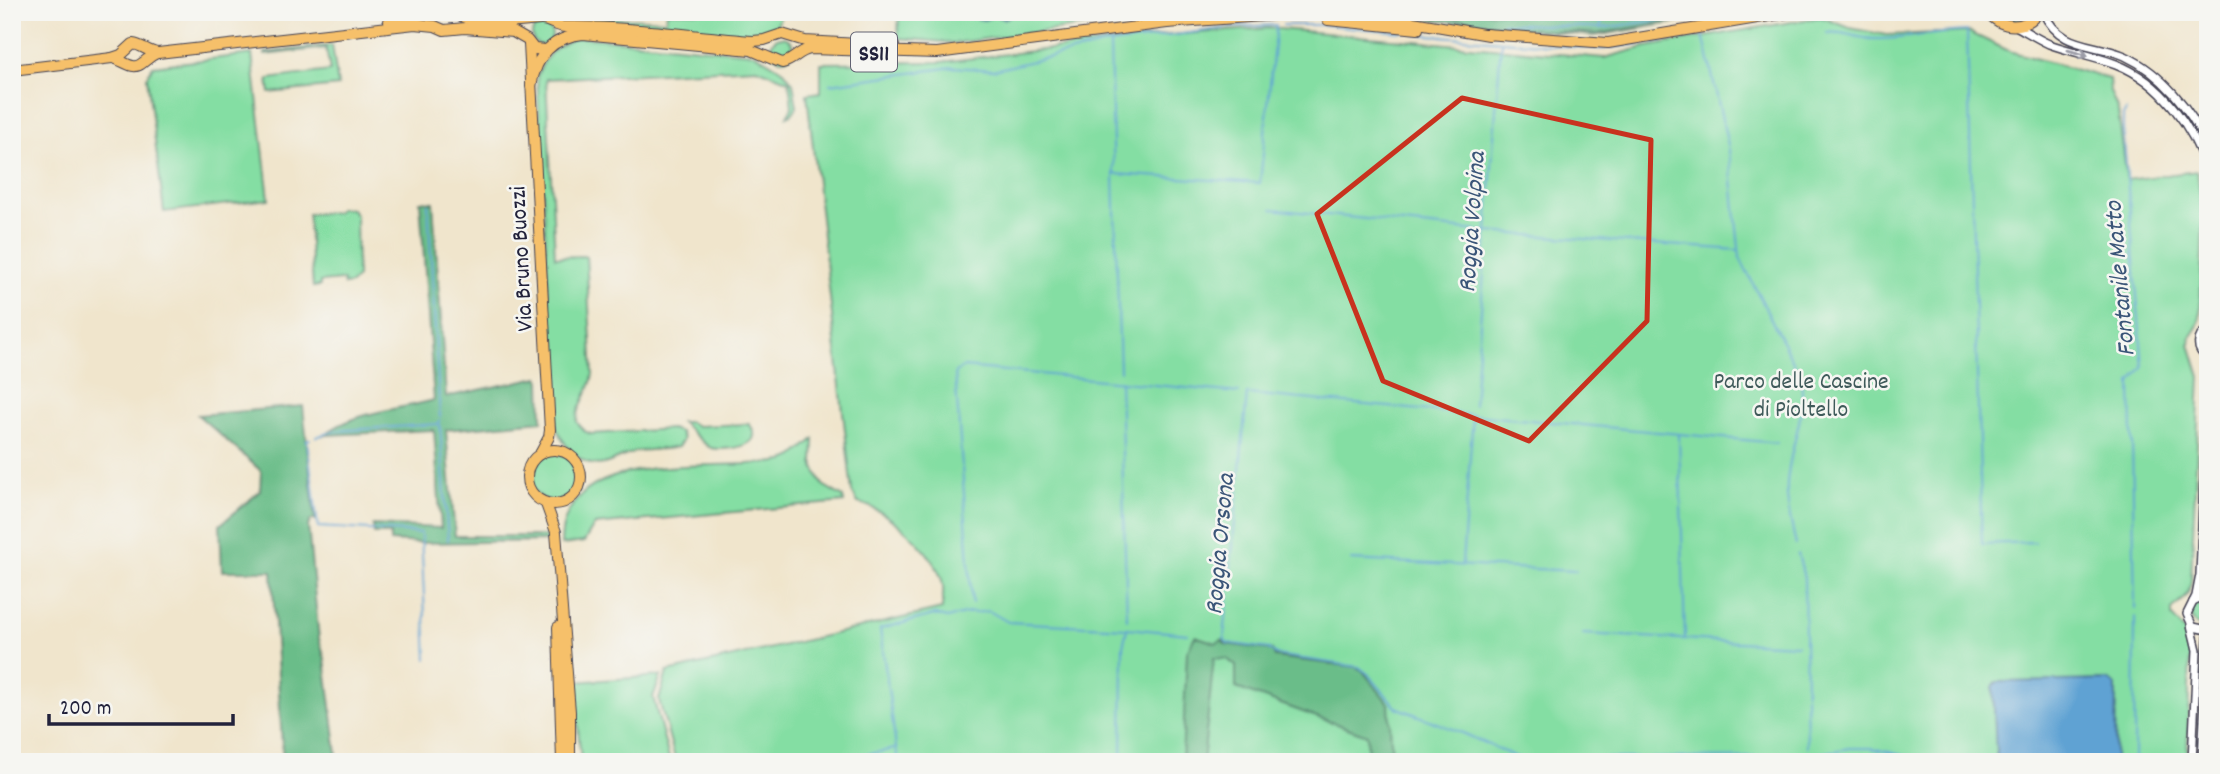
<svg xmlns="http://www.w3.org/2000/svg" width="2220" height="774" viewBox="0 0 2220 774" font-family="Dekko,sans-serif">
	<style>
		.green { fill: #84dea3; stroke: #53806f; stroke-width: 2 }
		.forest { fill: #6bbd89; stroke: #467062; stroke-width: 2 }
		.water { fill: #5fa2d3; stroke: #406287; stroke-width: 2 }
		.lines { fill: none; stroke-linecap: round; stroke-linejoin: round }
		.stream { stroke: #5fa2d3; stroke-width: 2 }
		.minor-casing { stroke: #413f51; stroke-width: 10 }
		.major-casing { stroke: #413f51; stroke-width: 12 }
		.minor { stroke: #fff; stroke-width: 7 }
		.major { stroke: #f6c06b; stroke-width: 10 }
		.oneway { stroke: #9c9ca7 }
		.marked { fill: none; stroke: #c8321e; stroke-width: 5; stroke-linejoin: round }
		.labels { text-anchor: middle; stroke-width: 5; stroke-linejoin: round; paint-order: stroke }
		.shield { fill: #f6f6f2; stroke: #626272; stroke-width: 2 }
		.shield-label { font-size: 23px; font-weight: bold; fill: #22223b }
		.street-label { font-size: 24px; fill: #22223b; stroke: #f6f6f2 }
		.park-label { font-size: 24px; fill: #3f5a5a; stroke: #f6f6f2 }
		.water-label { font-size: 26px; font-style: italic; fill: #3a5578; stroke: #f6f6f2 }
	</style>
	<rect width="100%" height="100%" fill="#f6f6f2"/>
	<filter id="ink" filterUnits="userSpaceOnUse"><feTurbulence type="fractalNoise" baseFrequency=".0143" numOctaves="2"/><feDisplacementMap in="SourceGraphic" scale="14" xChannelSelector="R" yChannelSelector="G"/><feConvolveMatrix kernelMatrix="1 2 1 2 8 2 1 2 1" color-interpolation-filters="sRGB"/></filter>
	<filter id="wash" filterUnits="userSpaceOnUse"><feTurbulence type="fractalNoise" baseFrequency=".00686" numOctaves="4" result="noise"/><feDisplacementMap in="SourceGraphic" scale="28" xChannelSelector="R" yChannelSelector="G"/><feGaussianBlur stdDeviation="1.57" result="paint"/><feColorMatrix in="noise" values="0 0 0 0 0 0 0 0 0 0 0 0 0 0 0 0 0 1.4 0 .05"/><feComposite in="paint" operator="in"/></filter>
	<g filter="url(#wash)">
		<rect width="100%" height="100%" fill="#f0e5cc"/>
		<!-- green -->
		<g class="green">
			<path d="M667,12H781C779,28 771,34 756,36L588,23L582,16L666,20Z"/>
			<polygon points="899,12 1192,12 954,43 898,38"/>
			<polygon points="1360,12 1727,12 1727,14 1594,36"/>
			<path d="M1995,12H2031C2019,23 2007,22 1995,12Z"/>
			<path d="M1821,17L1850,28L1886,35L1969,32L2009,51L2109,79L2110,91L2118,111L2127,180L2197,171L2203,215L2200,317L2197,327L2191,336L2190,344L2200,377L2191,582L2188,593L2172,611V617L2185,631L2190,651L2187,762H676L659,700L667,672L685,668L942,609C942,602 944,593 943,586C940,556 887,508 858,503L852,492L807,94L821,92V63L941,62L1168,35L1269,28L1604,58L1645,47Z"/>
			<circle cx="542" cy="35" r="10"/>
			<path d="M579,37L754,53L784,71L793,83L797,107L792,114L787,116L792,107L789,81L757,68L546,79L555,257L586,256L593,374C591,392 577,404 577,422L584,431L591,434L671,429L680,432L683,439L678,447C664,450 649,449 635,452C624,455 615,461 604,464C580,469 559,441 555,421L537,76C546,54 556,45 579,37Z"/>
			<circle cx="782" cy="48" r="11"/>
			<polygon points="332,45 338,86 270,93 268,79 330,71 326,48 265,55 265,53"/>
			<polygon points="252,54 269,199 164,212 147,77 153,66"/>
			<polygon points="339,208 352,209 356,215 357,277 351,284 344,285 343,280 320,282 320,286 313,287 308,214 338,212"/>
			<path d="M681,422H689L697,426L749,424C769,447 725,451 711,448C705,446 688,428 681,422Z"/>
			<path d="M814,439L813,462L815,469L823,485L843,497L844,502L594,525L584,542L561,545C561,443 717,473 783,461L794,456Z"/>
			<circle cx="554" cy="477" r="24"/>
			<path d="M2200,602L2208,603V626C2195,629 2190,621 2191,609Z"/>
			<polygon points="661,676 653,697 670,762 581,762 574,682"/>
		</g>
		<!-- forest -->
		<g class="forest">
			<polygon points="1409,12 1721,12 1598,34 1538,30"/>
			<path d="M420,201L433,202L446,397L539,377L541,381L542,421L446,430L455,536H545L549,541L422,543L390,541V534H374L373,525L441,528L434,430L324,435C354,411 398,410 434,400Z"/>
			<polygon points="303,406 315,520 311,520 308,526 319,639 325,659 337,754 336,762 283,762 272,571 222,571 220,525 260,491 261,471 198,415"/>
			<polygon points="1195,636 1216,643 1222,640 1226,644 1272,650 1275,657 1356,667 1362,670 1389,704 1392,762 1368,762 1367,735 1236,688 1236,666 1227,659 1214,658 1203,762 1182,762 1187,652"/>
		</g>
		<!-- water -->
		<g class="water">
			<polygon points="964,12 1017,12 1004,19 995,15 984,20 967,16"/>
			<polygon points="2109,680 2116,686 2115,762 2000,762 1996,754 1993,687 1996,682"/>
		</g>
		<g class="lines">
			<!-- stream -->
			<g class="stream">
				<polyline points="2053,12 2054,15"/>
				<polyline points="1410,14 1410,12"/>
				<polyline points="1283,25 1326,25 1403,32"/>
				<polyline points="1601,28 1720,12"/>
				<polyline points="1502,30 1503,23 1601,28 1601,12"/>
				<path d="M1827,33C1843,30 1860,40 1877,39C1907,39 1937,32 1967,31L1982,544L2034,542"/>
				<path d="M1415,34L1602,49L1703,34L1729,150L1740,258L1800,376C1808,410 1792,440 1788,474C1784,498 1791,521 1796,545"/>
				<polyline points="1110,45 1120,371"/>
				<polyline points="830,84 954,67 994,70 1102,45 1233,27 1276,25 1260,183 1114,174"/>
				<polyline points="2126,111 2123,116 2123,129 2143,367 2131,382 2135,608"/>
				<polyline points="428,204 440,417"/>
				<polyline points="1272,209 1487,232 1738,250"/>
				<polyline points="1120,381 1127,619"/>
				<polyline points="1247,394 1224,638 1227,643 1269,649 1276,655 1359,667 1368,674 1396,707 1465,734 1520,759 1798,757"/>
				<polyline points="1248,394 1777,443"/>
				<polyline points="1474,405 1501,43"/>
				<polyline points="440,425 448,540"/>
				<polyline points="1679,435 1685,638"/>
				<polyline points="316,437 333,431 439,424 440,421"/>
				<polyline points="310,439 307,440 318,527 421,533 427,659"/>
				<polyline points="1798,554 1804,578 1807,747"/>
				<polyline points="1351,560 1576,571"/>
				<polyline points="1462,564 1473,416"/>
				<polyline points="972,603 955,372 964,367 1239,393"/>
				<polyline points="974,613 989,611 1008,622 1127,628 1188,634"/>
				<polyline points="1583,634 1797,645"/>
				<polyline points="1807,756 1849,748 1871,748 1933,762"/>
				<polyline points="825,762 895,749"/>
				<polyline points="898,762 880,629 934,615 947,618 973,612"/>
				<polyline points="1122,762 1123,646 1127,629"/>
				<polyline points="2134,762 2135,617"/>
			</g>
		</g>
	</g>
	<g filter="url(#ink)">
		<g class="lines">
			<defs>
				<g id="minor">
					<path d="M2043,12C2061,50 2092,42 2125,56C2162,73 2191,110 2208,146"/>
					<path d="M2016,26C2027,32 2038,39 2049,44C2071,52 2095,56 2116,64C2162,82 2193,127 2208,172"/>
					<path d="M2208,329C2196,337 2195,350 2208,358"/>
					<polyline points="2205,356 2208,374"/>
					<polyline points="2208,599 2201,598 2193,602 2187,614 2193,627 2208,630"/>
					<polyline points="2193,602 2196,596 2200,575 2208,382"/>
					<polyline points="2191,625 2197,650 2192,762"/>
					<polyline points="2202,762 2208,638"/>
				</g>
				<g id="major">
					<path d="M1988,12C2002,30 2025,30 2039,12"/>
					<path d="M456,13C480,29 514,22 540,20C549,19 556,27 565,27C628,26 691,36 753,41L764,40L782,34L805,41L894,46"/>
					<polyline points="1328,20 1418,29"/>
					<polyline points="389,21 433,12"/>
					<polyline points="1485,34 1608,43 1794,12"/>
					<polyline points="529,44 550,430 549,437 540,454"/>
					<path d="M112,58C122,59 132,71 141,64C147,60 150,56 157,53"/>
					<path d="M12,70L112,58L121,55L133,44C142,45 148,52 158,53L415,24L435,26L444,30L465,28L513,32L527,40L534,49L546,50"/>
					<path d="M531,86C536,56 552,37 583,34L751,50L782,63C794,61 798,51 810,49L937,53L1167,23L1302,13L1401,20L1489,35"/>
					<circle cx="554" cy="477" r="27"/>
					<polyline points="546,504 556,532 570,712 570,762"/>
					<polyline points="558,627 562,762"/>
				</g>
			</defs>
			<!-- minor casing -->
			<use href="#minor" class="minor-casing"/>
			<!-- major casing -->
			<use href="#major" class="major-casing"/>
			<!-- minor -->
			<use href="#minor" class="minor"/>
			<!-- major -->
			<use href="#major" class="major"/>
		</g>
		<!-- one-way arrows -->
		<defs><path id="oneway-shaft" d="M-6 0H5M1.5-3L5.5 0L1.5 3" fill="none" stroke-width="1.6" stroke-linecap="round" stroke-linejoin="round" transform="scale(1.75)"/></defs>
		<use class="oneway" href="#oneway-shaft" transform="translate(2078 53) rotate(16)"/>
	</g>
	<!-- marked area -->
	<path class="marked" d="M1462,98L1651,140L1647,321L1529,441L1383,381L1317,214Z"/>
	<g class="labels">
		<!-- shield labels -->
		<rect class="shield" x="851" y="32.5" width="46" height="39" rx="5"/>
		<g class="shield-label">
			<text x="874" y="60">SS11</text>
		</g>
		<!-- street labels -->
		<g class="street-label">
			<text transform="translate(520 259) rotate(-93)" y="8">Via Bruno Buozzi</text>
		</g>
		<!-- park labels -->
		<g class="park-label">
			<text x="1801" y="388">Parco delle Cascine<tspan x="1801" dy="28">di Pioltello</tspan></text>
		</g>
		<!-- water labels -->
		<g class="water-label">
			<text transform="translate(1470 222) rotate(-86)" y="9">Roggia Volpina</text>
			<text transform="translate(2118 279) rotate(-95)" y="9">Fontanile Matto</text>
			<text transform="translate(1218 544) rotate(-85)" y="9">Roggia Orsona</text>
		</g>
	</g>
	<!-- margin -->
	<rect width="2220" height="774" fill="none" stroke="#f6f6f2" stroke-width="42"/>
	<!-- scale -->
	<path d="M49 714v10h184v-10" fill="none" stroke="#22223b" stroke-width="3.5"/>
	<text x="60" y="714" font-size="21" fill="#22223b" stroke="#f6f6f2" stroke-width="5" paint-order="stroke">200 m</text>
</svg>
